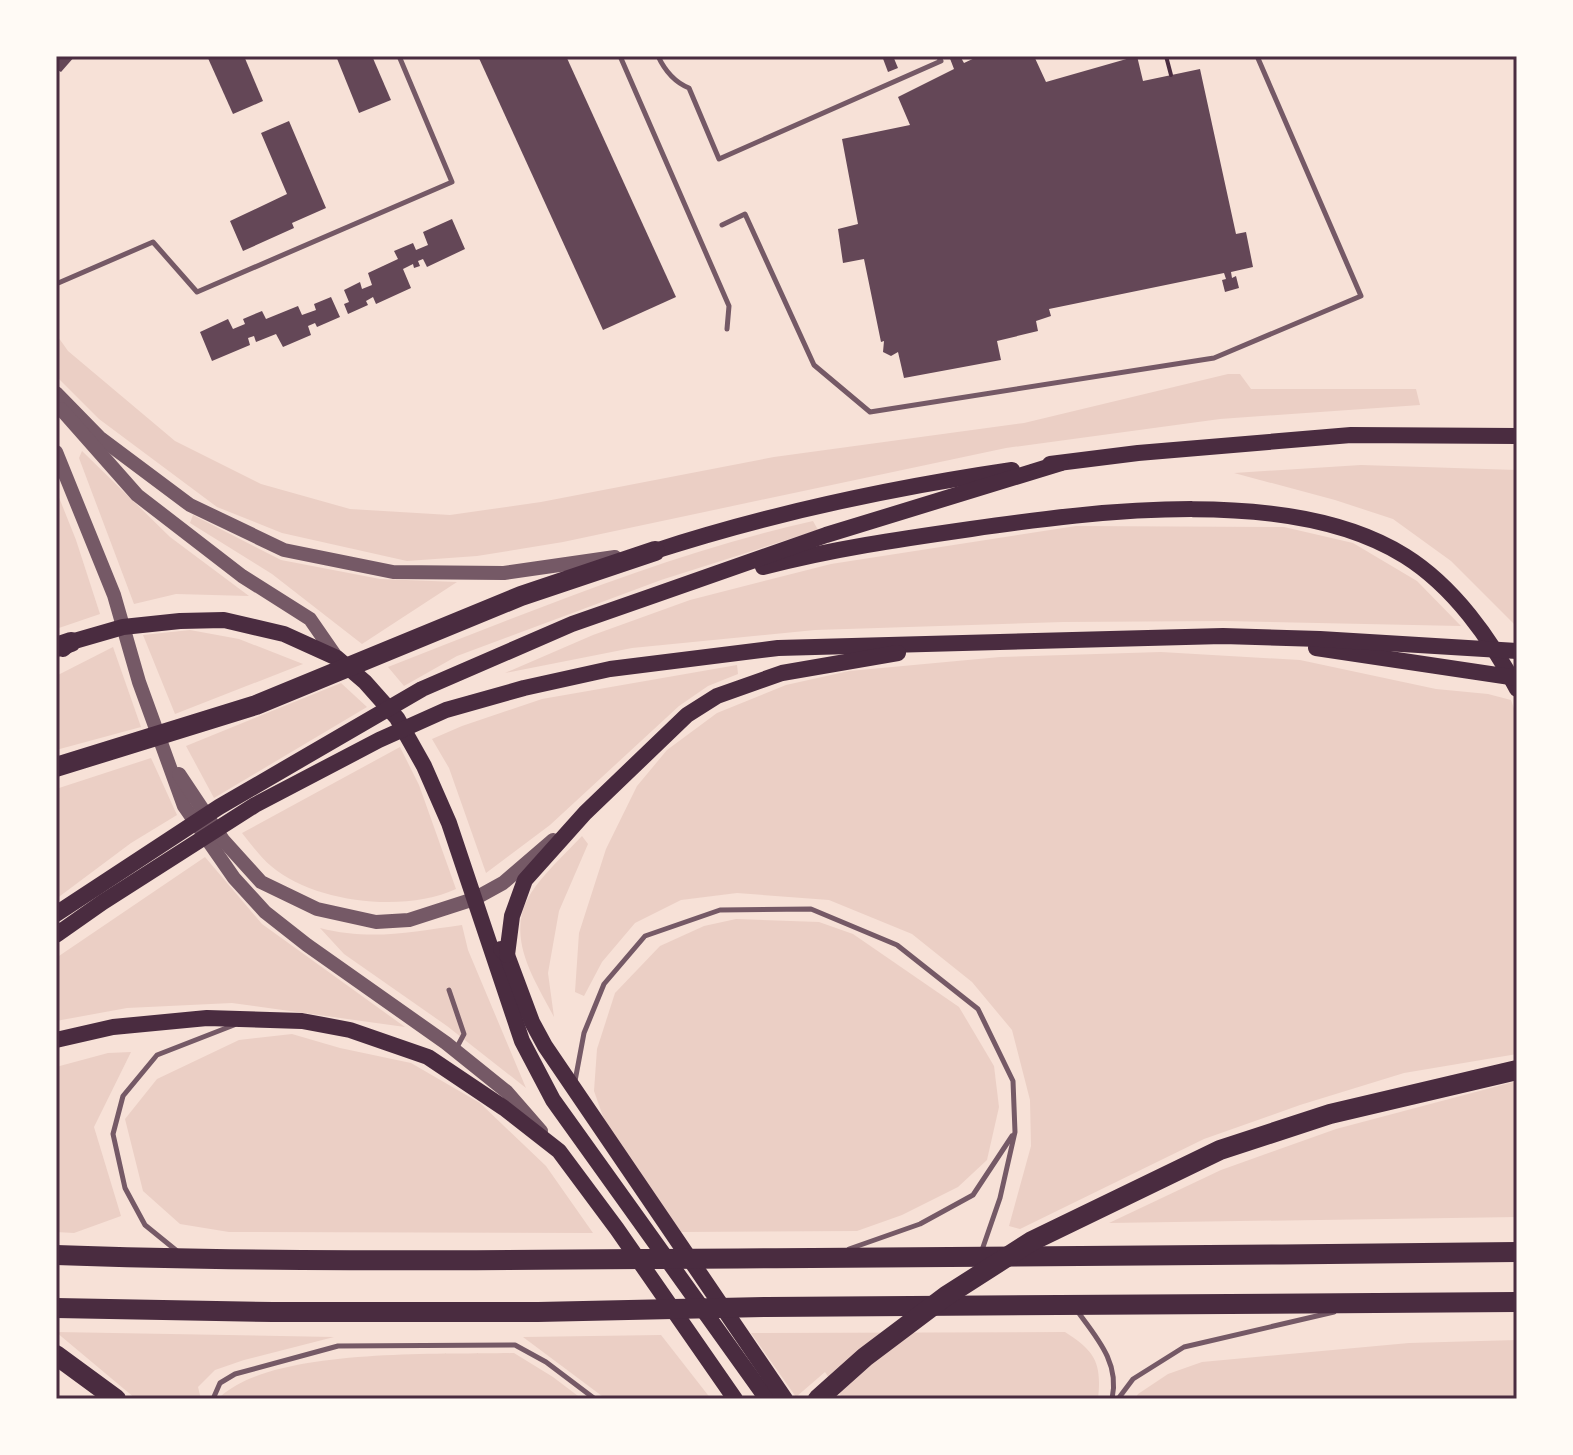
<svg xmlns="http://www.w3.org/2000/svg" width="1573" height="1455" viewBox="0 0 1573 1455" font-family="'Noto Sans',sans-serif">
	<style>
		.green { fill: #ebcfc5 }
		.building { fill: #644757 }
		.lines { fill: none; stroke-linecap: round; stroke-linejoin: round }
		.path { stroke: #4a2c40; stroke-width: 4 }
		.service { stroke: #755966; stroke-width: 5 }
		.tertiary { stroke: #755966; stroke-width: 14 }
		.secondary { stroke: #4a2c40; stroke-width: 16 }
		.motorway { stroke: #4a2c40; stroke-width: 20 }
		.neatline { fill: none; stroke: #4a2c40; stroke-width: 3 }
	</style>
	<rect width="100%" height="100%" fill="#f7e1d7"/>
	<!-- green -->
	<g class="green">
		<polygon points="56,334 68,351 175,441 261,484 350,509 450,515 541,502 774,457 1024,423 1228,374 1240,374 1251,389 1416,389 1420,405 1220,419 1006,448 563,542 477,556 407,561 282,533 217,507 99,419 56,376"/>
		<polygon points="82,451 170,537 249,596 176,594 134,604 79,458"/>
		<polygon points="1361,465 1517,470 1517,627 1451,561 1393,519 1335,500 1234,473"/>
		<polygon points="56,490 76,540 100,614 56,629"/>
		<polygon points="193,515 281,560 380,579 457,582 362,644 272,574 190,523"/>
		<path d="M813,521L818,530L661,580L457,656L404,686L388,667C528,613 666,554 813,521Z"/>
		<polygon points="1076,526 1284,527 1353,543 1417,581 1461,626 1224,621 1063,622 815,630 632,648 505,673 593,635 690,600 831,564"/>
		<polygon points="190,630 239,639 303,664 175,714 143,635"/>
		<polygon points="113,647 141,727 56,750 56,676"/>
		<polygon points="1161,652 1300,660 1436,689 1488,694 1511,700 1517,717 1517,1054 1404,1073 1300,1105 1204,1139 1020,1229 1009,1226 1031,1146 1030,1100 1012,1030 972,982 912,934 829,900 737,893 681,900 635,923 602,962 584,996 575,992 579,933 606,849 637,786 667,750 717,713 786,685 849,671 1000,657"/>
		<polygon points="737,665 738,674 708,686 679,706 550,825 486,873 449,768 432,739 462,726 542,699"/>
		<polygon points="341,683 367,707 214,798 186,746"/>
		<path d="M400,747L419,785L456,889C405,913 314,903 271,866C260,857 251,844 242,833Z"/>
		<polygon points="151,758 177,815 131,843 56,899 56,789"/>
		<path d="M582,836L588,844L559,911L548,973L554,1017C534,978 504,936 531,893C544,873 565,854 582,836Z"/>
		<polygon points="205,857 262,924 405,1027 232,1003 127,1008 56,1021 56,958"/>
		<polygon points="736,919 819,922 853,934 959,1007 994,1066 999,1107 987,1160 958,1187 902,1215 857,1231 681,1232 606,1125 594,1091 597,1049 615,993 660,946 704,926"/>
		<path d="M462,925L468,950L526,1088L447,1026L344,954L320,928C370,941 411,932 462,925Z"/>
		<polygon points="292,1034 340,1048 411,1063 480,1103 546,1166 593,1233 229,1232 180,1224 143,1191 125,1119 157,1079 239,1040"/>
		<polygon points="131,1052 94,1127 121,1216 74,1233 56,1232 56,1067 108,1053"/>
		<polygon points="1517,1081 1517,1217 1109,1223 1221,1170 1336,1129"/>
		<polygon points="56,1332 334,1337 244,1360 215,1370 198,1387 201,1399 136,1399"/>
		<path d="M1065,1332C1095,1351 1102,1363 1098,1399H843L825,1372L796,1397L751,1333Z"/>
		<polygon points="661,1335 711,1399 606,1399 523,1337"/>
		<polygon points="1517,1340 1517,1399 1135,1399 1138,1394 1168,1374 1202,1362 1409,1343"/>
		<path d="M514,1353L553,1377L582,1399L220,1397C274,1347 440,1355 514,1353Z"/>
	</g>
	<!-- building -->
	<g class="building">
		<polygon points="56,56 75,56 61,72 56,69"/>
		<polygon points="207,56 244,56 263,101 233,114"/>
		<polygon points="336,56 372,56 391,100 359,113"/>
		<polygon points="478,56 566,56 676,297 603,330"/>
		<polygon points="882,56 893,56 898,68 888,72"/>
		<polygon points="949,56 960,56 964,63 979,56 1034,56 1046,82 1137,56 1143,81 1200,69 1236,234 1246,232 1253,267 1231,272 1232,278 1236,276 1239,288 1225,292 1222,280 1226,279 1224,273 1049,309 1051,316 1036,321 1038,331 997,341 1001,360 904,378 898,352 891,356 883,352 884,341 881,342 864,259 843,263 838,229 858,224 842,139 910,125 898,97 954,69"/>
		<polygon points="289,121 326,208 292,223 294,228 243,251 230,221 287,194 261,133"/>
		<polygon points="452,219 465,249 427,267 423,259 418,261 420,266 414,268 413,264 403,269 411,288 376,304 373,297 366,301 368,305 348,314 344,304 349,302 344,290 360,282 362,289 372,285 368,273 398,259 394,251 413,243 416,250 428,245 423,232"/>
		<polygon points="331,297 340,317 317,327 315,323 308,326 311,335 283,347 276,334 256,342 254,336 248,338 250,345 212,361 200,332 228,319 233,329 245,324 243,319 262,311 266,319 298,306 302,315 316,310 314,304"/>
	</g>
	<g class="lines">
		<!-- path -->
		<polyline class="path" points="1166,56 1171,75"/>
		<!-- service -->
		<g class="service">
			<polyline points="620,56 729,306 727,329"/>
			<path d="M658,56C665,71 674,82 689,88L719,159L941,61L938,56"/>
			<polyline points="722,225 745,214 814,365 870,412 1214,358 1361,296 1257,56"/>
			<polyline points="56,284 153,242 197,292 452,182 399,56"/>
			<polyline points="449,990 464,1034 456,1049"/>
			<polyline points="575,1081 584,1033 604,984 645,936 720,910 811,909 897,945 978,1009 1013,1081 1015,1132 1000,1198 982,1250"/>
			<polyline points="849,1249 920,1224 973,1195 1012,1136"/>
			<polyline points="177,1251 145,1225 125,1188 113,1134 123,1096 157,1055 234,1025"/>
			<path d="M1078,1312C1098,1339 1120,1364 1112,1399"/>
			<polyline points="213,1399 220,1383 235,1374 338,1346 515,1345 546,1362 595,1399"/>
			<polyline points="1118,1399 1133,1379 1184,1347 1334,1312"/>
		</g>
		<!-- tertiary -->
		<g class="tertiary">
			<polyline points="56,393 99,437 190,505 284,550 393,572 504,573 615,557"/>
			<polyline points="61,409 137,495 242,576 310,619 337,658"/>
			<polyline points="56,452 114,595 139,682 184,806 234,878 265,912 307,945 446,1043 507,1092 541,1131"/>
			<polyline points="179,774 223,840 261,882 317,909 376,922 409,920 474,899 503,883 553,840"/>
		</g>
		<!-- secondary -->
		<g class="secondary">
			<polyline points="1050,464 1138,453 1351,435 1517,436"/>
			<path d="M655,551C772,513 890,488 1012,470"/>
			<path d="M763,567C831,549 901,539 971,529C1097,511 1292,485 1405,556C1453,586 1491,639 1517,689"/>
			<polyline points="1316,648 1517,678"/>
			<polyline points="63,649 71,642 123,627 180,621 224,620 284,634 337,658 365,682 397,718 424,766 449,823 522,1041 553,1100 767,1399"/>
			<polyline points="56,914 219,807 422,689 572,624 655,595 826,535 1061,463"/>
			<polyline points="56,935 103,902 255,805 379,740 446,710 524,688 610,669 778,648 1223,636 1320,639 1517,651"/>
			<polyline points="501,949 507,955 532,1022 545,1046 785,1399"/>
			<polyline points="507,955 512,916 525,880 585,813 687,715 717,696 782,673 898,653"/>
			<polyline points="56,1040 113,1027 207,1018 302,1021 350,1030 428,1057 504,1108 559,1151 617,1229 735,1399"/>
		</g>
		<!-- motorway -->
		<g class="motorway">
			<polyline points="56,647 71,642"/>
			<polyline points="56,767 256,705 521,596 655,551"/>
			<path d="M56,1255C308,1264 560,1259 812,1258C1047,1258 1282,1254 1517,1252"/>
			<polyline points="56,1308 273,1312 538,1312 767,1307 1517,1302"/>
			<polyline points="56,1355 116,1399"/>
			<polyline points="818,1399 865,1357 946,1296 1032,1241 1220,1150 1330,1114 1517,1070"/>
		</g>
	</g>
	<!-- border -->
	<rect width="1573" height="1455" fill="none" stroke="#fffaf5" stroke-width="116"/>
	<rect x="58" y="58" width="1457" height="1339" class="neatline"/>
</svg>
